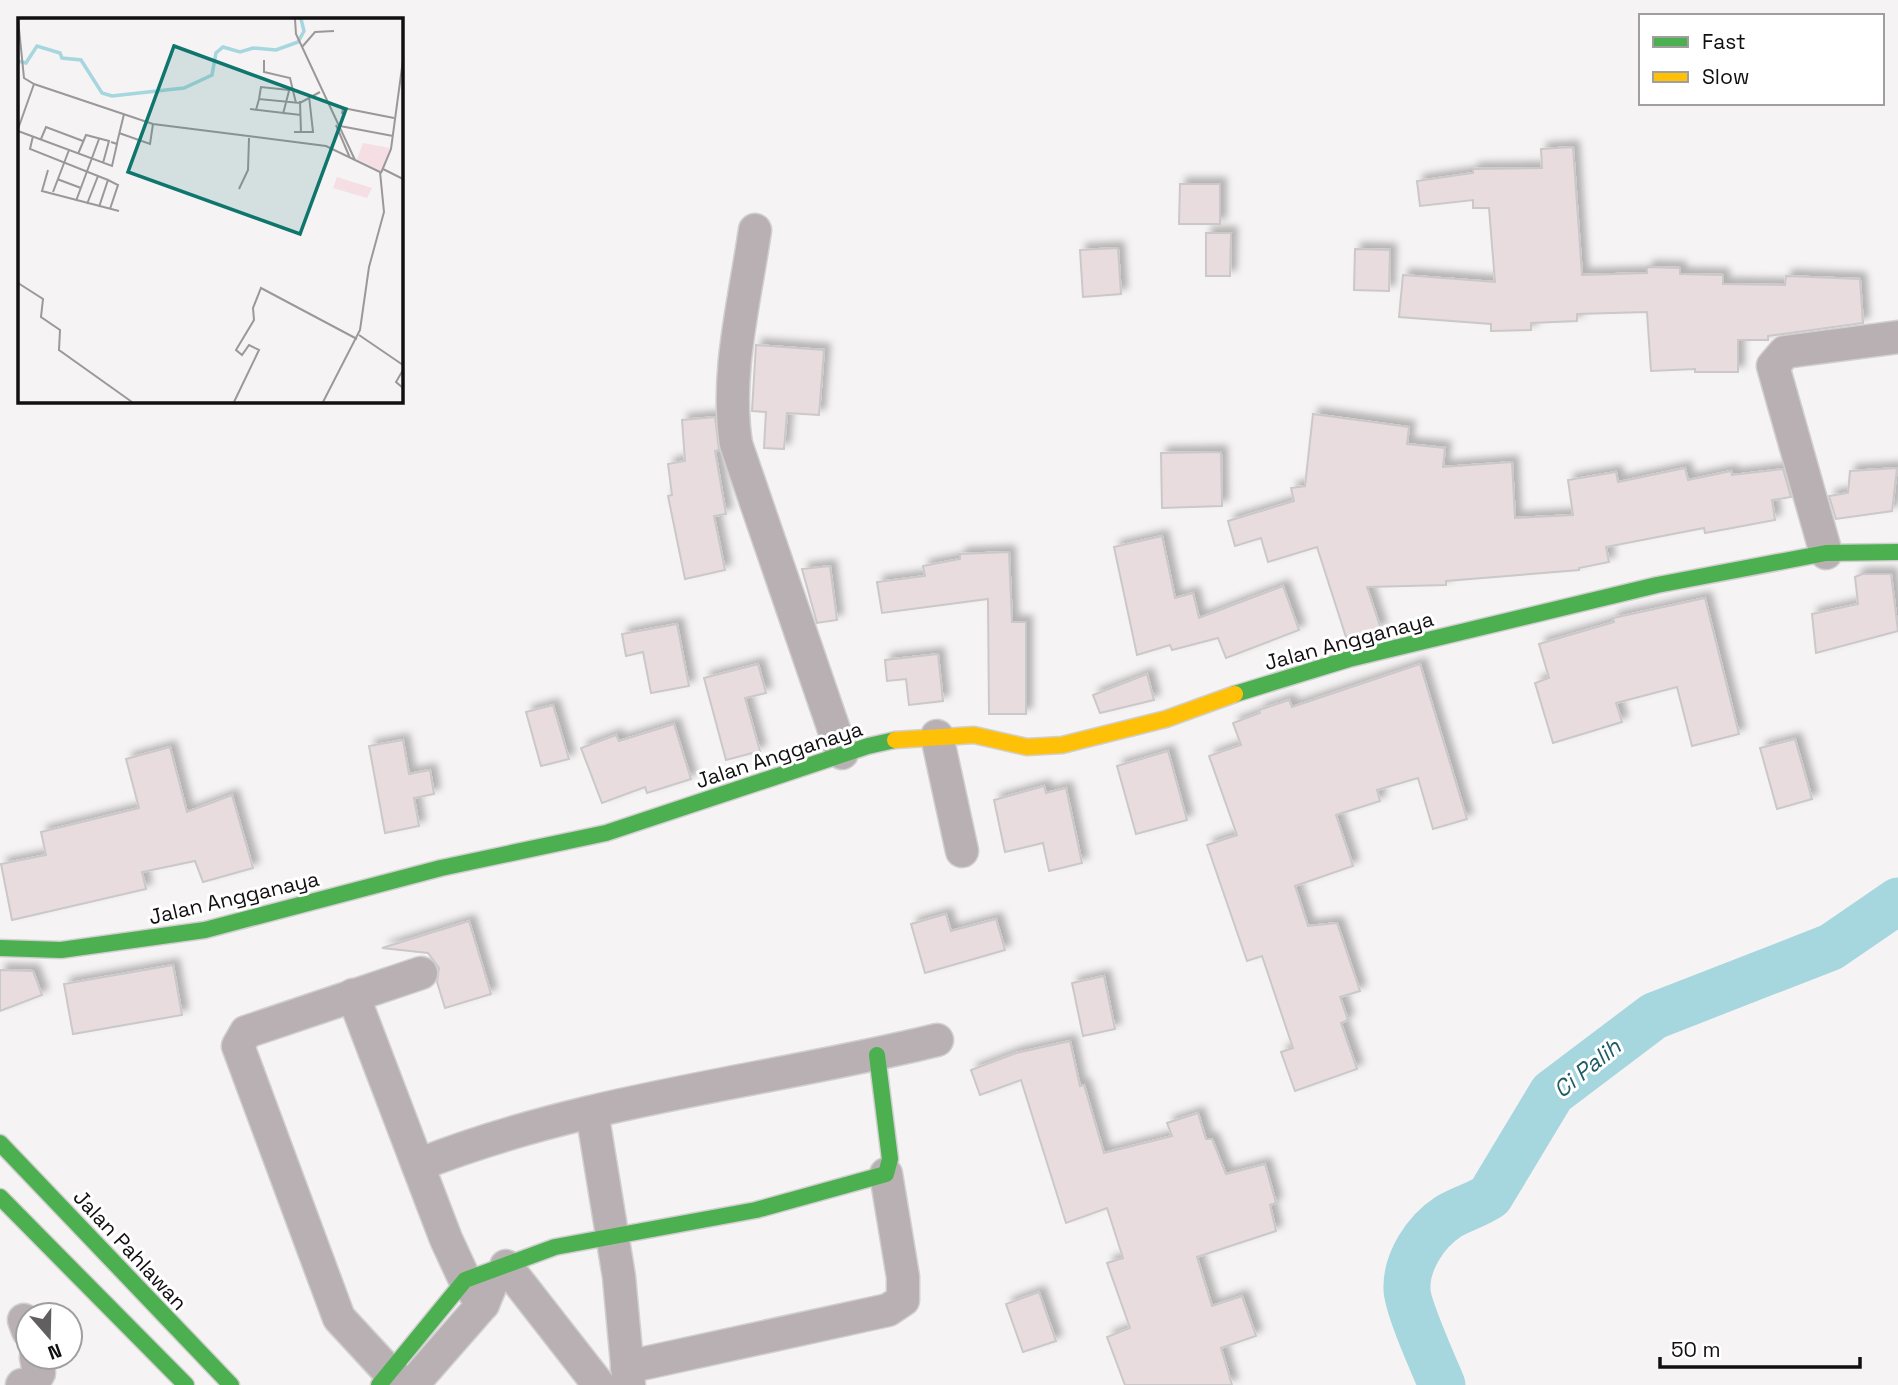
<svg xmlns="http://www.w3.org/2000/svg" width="1898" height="1385" viewBox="0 0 1898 1385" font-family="'Space Grotesk',sans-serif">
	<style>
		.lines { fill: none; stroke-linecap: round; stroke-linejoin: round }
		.river { stroke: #a6d6de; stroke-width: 47 }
		.building { fill: #e8dcdf; stroke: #cbc8c9; stroke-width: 2; filter: url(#shadow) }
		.street-casing { stroke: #d1cfd0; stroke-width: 35 }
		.fast-casing { stroke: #d1cfd0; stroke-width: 19 }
		.slow-casing { stroke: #d1cfd0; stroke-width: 19 }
		.street { stroke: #b9b0b3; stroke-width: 32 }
		.fast { stroke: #4caf50; stroke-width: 16 }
		.slow { stroke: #ffc107; stroke-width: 16 }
		.labels { text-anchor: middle; stroke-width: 6; stroke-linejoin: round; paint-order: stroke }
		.street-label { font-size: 21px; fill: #110f10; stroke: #fff }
		.water-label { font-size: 23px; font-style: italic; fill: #205c63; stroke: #fff }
		.inset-river { fill: none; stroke: #a6d6de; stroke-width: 3.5 }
		.inset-road { fill: none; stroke: #9a9899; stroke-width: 2 }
		.view { fill: #0f766e; fill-opacity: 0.15; stroke: #0f766e; stroke-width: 3.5 }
		.inset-edge { fill: none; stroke: #110f10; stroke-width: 3.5 }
	</style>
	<defs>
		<filter id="shadow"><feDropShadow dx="6" dy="-6" stdDeviation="3.5" flood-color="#0004"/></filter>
	</defs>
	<rect width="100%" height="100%" fill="#f6f3f4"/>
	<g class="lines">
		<!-- river -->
		<path class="river" d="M1442,1385C1434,1366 1407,1306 1407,1289C1406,1262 1425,1232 1448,1217C1461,1209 1477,1205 1490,1196L1552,1093L1654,1016L1831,947L1898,901"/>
	</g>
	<!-- building -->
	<g class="building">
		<polygon points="1573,147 1582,275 1647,273 1647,267 1680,268 1680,274 1723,275 1723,284 1785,285 1786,276 1860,279 1863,323 1783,334 1768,336 1768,340 1738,340 1738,372 1695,372 1695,369 1651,371 1647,312 1577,314 1577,321 1531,323 1531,330 1491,331 1491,324 1399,317 1403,275 1495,282 1489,208 1473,208 1473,200 1420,206 1417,181 1473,173 1473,169 1542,168 1541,149"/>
		<polygon points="1180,184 1220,184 1220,224 1179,224"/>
		<polygon points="1206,233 1231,233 1230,276 1206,276"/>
		<polygon points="1118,248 1121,294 1083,297 1080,250"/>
		<polygon points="1355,249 1390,250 1389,291 1354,290"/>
		<polygon points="756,345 824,350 819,415 787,413 784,449 764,448 766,412 752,411"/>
		<polygon points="1313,414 1409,427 1407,444 1445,448 1443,467 1512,462 1515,518 1573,515 1568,480 1616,472 1618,482 1685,468 1688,480 1731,471 1732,475 1783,469 1791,497 1772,500 1775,520 1705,533 1704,528 1606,547 1609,562 1579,568 1579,570 1446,581 1446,585 1367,587 1381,629 1346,637 1317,547 1268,562 1261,538 1235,546 1228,521 1294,501 1291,488 1305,486"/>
		<polygon points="715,417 719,450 715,451 726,514 714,516 725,570 685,579 668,496 672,495 668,464 685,461 682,420"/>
		<polygon points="1221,452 1222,506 1162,508 1161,453"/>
		<polygon points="1897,468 1892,511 1836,519 1829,496 1848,493 1850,471"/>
		<polygon points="1162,536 1175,598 1193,593 1199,618 1283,586 1299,630 1226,658 1218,638 1172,650 1170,645 1137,655 1114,547"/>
		<polygon points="1009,552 1012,622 1026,622 1026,714 989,714 988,599 882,613 877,582 925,576 923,566 960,559 960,554"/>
		<polygon points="830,566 837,620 817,623 802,569"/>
		<polygon points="1862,574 1891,574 1898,631 1816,653 1812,614 1858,604 1855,577"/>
		<polygon points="1705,598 1739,734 1692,746 1677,687 1616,703 1622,722 1553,743 1535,683 1549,678 1539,644 1614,622 1613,618"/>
		<polygon points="677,624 689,686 651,693 643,652 626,656 622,634"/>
		<polygon points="938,654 943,701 909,705 906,679 887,681 885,660"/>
		<polygon points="758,664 766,693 745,698 760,751 726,760 704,678"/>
		<polygon points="1420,664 1467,819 1433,829 1418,778 1377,790 1380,801 1336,815 1353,866 1295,886 1308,926 1337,923 1360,991 1340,997 1348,1020 1341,1023 1357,1069 1295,1091 1281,1052 1293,1048 1262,956 1247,961 1207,845 1237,835 1209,756 1241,745 1233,723 1260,713 1259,710 1289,700 1292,707"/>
		<polygon points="1147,674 1154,700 1100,713 1093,695"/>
		<polygon points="553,705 569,759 541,766 526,712"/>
		<polygon points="674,724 691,779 647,793 645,787 602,803 581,748 616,735 619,741"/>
		<polygon points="1795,739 1812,799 1777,809 1760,748"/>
		<polygon points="403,740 409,774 430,770 434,794 414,798 419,826 385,833 369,746"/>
		<polygon points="170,747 187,812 232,795 253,868 203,882 195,861 142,872 146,889 12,920 1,864 46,855 41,832 139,808 126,759"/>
		<polygon points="1168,751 1187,820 1136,834 1117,766"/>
		<polygon points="1044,786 1046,793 1066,788 1082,863 1049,871 1043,843 1005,852 994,800"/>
		<polygon points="946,914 951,931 996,919 1005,950 925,973 911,924"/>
		<polygon points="469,921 491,994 445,1008 437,982 439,968 428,953 382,948"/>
		<polygon points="173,965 182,1015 73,1034 64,984"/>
		<polygon points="0,970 33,971 42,995 0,1011"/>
		<polygon points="1104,976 1115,1029 1083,1036 1072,983"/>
		<polygon points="1070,1041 1080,1086 1084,1085 1104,1153 1172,1136 1167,1123 1198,1113 1206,1139 1212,1139 1226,1174 1265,1164 1276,1203 1270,1205 1276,1231 1197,1257 1212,1306 1242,1296 1256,1336 1221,1348 1232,1385 1125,1385 1107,1337 1130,1328 1107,1263 1123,1258 1107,1208 1066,1223 1021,1080 980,1095 971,1070 1016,1053"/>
		<polygon points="1039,1292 1056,1341 1023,1352 1006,1304"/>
	</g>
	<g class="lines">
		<defs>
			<g id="street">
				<path d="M755,230C745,300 725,374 736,444L842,753"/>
				<polyline points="1826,553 1773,366 1785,352 1898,337"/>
				<polyline points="937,736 962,851"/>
				<polyline points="353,995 446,1239 465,1280 483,1304"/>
				<polyline points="592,1112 619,1277 629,1385"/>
				<path d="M418,1165C584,1099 765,1082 937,1040"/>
				<polyline points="506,1266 599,1385"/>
				<polyline points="24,1320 28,1331"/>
				<polyline points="627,1367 888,1310 903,1300 903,1277 886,1174"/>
				<polyline points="22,1385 33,1383 39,1373 36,1357"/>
				<polyline points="406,1385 389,1372 339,1318 238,1046 246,1032 421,973"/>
				<polyline points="412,1385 483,1304 490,1287"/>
			</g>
			<g id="fast">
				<polyline points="1235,694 1349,659 1657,585 1826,553 1898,552"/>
				<polyline points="0,948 61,950 205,930 441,868 606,833 868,746 895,740"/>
				<polyline points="0,1143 231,1385"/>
				<polyline points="0,1197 186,1385"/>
				<polyline points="379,1385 465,1280 555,1247 756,1210 886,1174 890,1159 877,1055"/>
			</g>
			<polyline id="slow" points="895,740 974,735 1027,747 1062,745 1166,719 1235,694"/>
		</defs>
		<!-- street casing -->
		<use href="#street" class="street-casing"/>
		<!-- fast casing -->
		<use href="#fast" class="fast-casing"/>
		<!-- slow casing -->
		<use href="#slow" class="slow-casing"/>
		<!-- street -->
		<use href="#street" class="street"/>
		<!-- fast -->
		<use href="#fast" class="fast"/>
		<!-- slow -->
		<use href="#slow" class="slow"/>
	</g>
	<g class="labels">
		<!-- street labels -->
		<g class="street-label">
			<text transform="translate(1349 641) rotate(-15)" y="7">Jalan Angganaya</text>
			<text transform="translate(779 755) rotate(-18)" y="7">Jalan Angganaya</text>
			<text transform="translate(234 898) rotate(-13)" y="7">Jalan Angganaya</text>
			<text transform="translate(130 1250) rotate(47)" y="7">Jalan Pahlawan</text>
		</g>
		<!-- water labels -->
		<g class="water-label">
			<text transform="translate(1587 1068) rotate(-39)" y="8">Ci Palih</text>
		</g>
	</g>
	<!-- overview -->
	<g transform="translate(18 18)">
		<rect width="385" height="385" fill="#f6f3f4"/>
		<path d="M345,125L372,130L363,153L339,141ZM319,159L354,170L349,180L315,170Z" fill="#f5dee4"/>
		<path class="inset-river" d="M0,43L8,45L19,28L42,35L44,40L63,42L84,75L94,78L166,70L194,57L198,35L205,29L222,34L235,30L258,32L280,24L286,13L283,1"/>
		<path class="inset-road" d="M0,1L6,60L16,66L135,106L308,128L362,154L366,194L351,249L342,312L305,384M277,1L278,16L337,142M284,29L297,14L316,13M246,42V54L272,60L278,85M241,81L243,69L271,72M282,83L283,115M232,91L283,97M238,92L241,81L282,85L302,74M265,96L272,69M324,96L325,90L376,100M318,107L332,140M322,108L375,118M0,111L16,66M0,113L94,148L99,126L93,124M276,114H295L291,78M101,115L132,126L135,106M15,118L12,131L90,162M23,121L28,109L65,123M99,125L106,96M60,136L68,117L91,123L85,145M365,151L385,161M30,152L24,173L101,193M363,155L373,131L385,42M39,161L63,170M221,171L230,152L231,120M35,174L51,132M58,183L81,121M69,186L80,158M81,189L90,162L100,167L92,191M0,265L25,281L23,299L42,312L41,332L114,384M341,317L385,347M385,352L378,364L385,370M216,384L241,332L231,327L224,337L218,332L236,302L235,290L243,270L339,321"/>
		<path class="view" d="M156,28L328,91L282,216L110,154Z"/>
		<rect width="385" height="385" class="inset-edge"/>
	</g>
	<!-- legend -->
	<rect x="1639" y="14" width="245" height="91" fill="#ffffff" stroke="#a09f9f" stroke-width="2"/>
	<rect x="1653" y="37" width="35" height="10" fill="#4caf50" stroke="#a09f9f" stroke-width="2"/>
	<text x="1702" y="49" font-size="21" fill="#110f10">Fast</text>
	<rect x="1653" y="72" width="35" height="10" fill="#ffc107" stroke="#a09f9f" stroke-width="2"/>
	<text x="1702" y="84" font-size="21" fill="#110f10">Slow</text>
	<!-- north arrow -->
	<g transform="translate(49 1336) rotate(160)"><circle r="33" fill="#ffffff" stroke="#a09f9f" stroke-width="2"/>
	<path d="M0-5L12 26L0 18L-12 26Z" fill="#615f60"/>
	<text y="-10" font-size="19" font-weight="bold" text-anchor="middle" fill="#110f10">N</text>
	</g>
	<!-- scale -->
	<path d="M1660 1357v10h200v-10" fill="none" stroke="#110f10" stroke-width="3.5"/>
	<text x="1671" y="1357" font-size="21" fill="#110f10" stroke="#ffffff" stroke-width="5" paint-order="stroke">50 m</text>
</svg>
